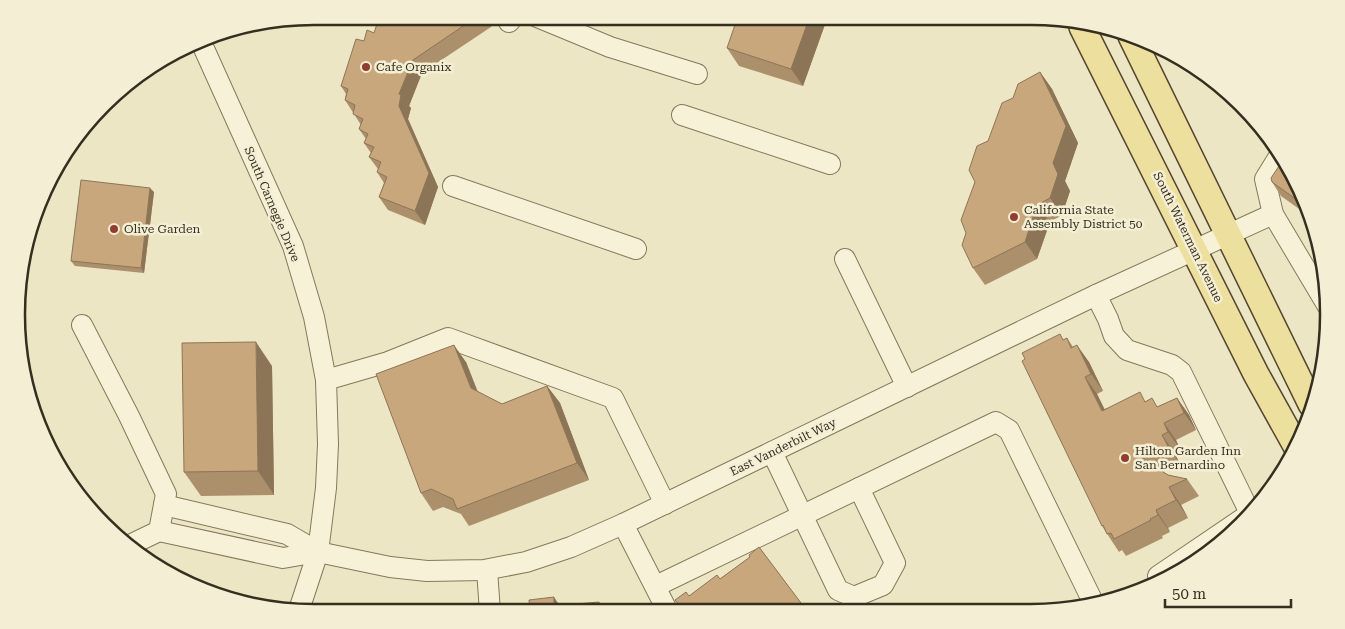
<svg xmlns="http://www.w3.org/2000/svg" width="1345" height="629" viewBox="0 0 1345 629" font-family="'Roboto Serif',serif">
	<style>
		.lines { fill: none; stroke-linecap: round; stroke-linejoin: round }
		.minor-casing { stroke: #86785c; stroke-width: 22 }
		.major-casing { stroke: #544630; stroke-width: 28 }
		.minor { stroke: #f7f2d7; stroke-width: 20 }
		.major { stroke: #ede09e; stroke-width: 25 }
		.wall { fill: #ac906b }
		.shaded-wall { fill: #8c7557 }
		.building { fill: #c8a77c; stroke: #8c7557 }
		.poi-dot { fill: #923d2f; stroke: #f4efd4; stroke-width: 2 }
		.labels { text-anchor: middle; stroke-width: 5; stroke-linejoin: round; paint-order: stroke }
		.poi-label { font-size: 12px; fill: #362e1f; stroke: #f4efd4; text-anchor: start }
		.street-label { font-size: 12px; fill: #362e1f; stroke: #f4efd4 }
		.rim { fill: none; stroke: #362e1f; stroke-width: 2.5 }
	</style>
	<rect width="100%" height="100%" fill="#ece6c4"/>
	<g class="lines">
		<defs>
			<g id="minor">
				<polyline points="535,16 610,47 697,74"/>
				<polyline points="509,22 514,16"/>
				<polyline points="201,42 293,246 314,317 326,380 328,444 326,488 318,552 299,610"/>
				<polyline points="682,115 830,164"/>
				<polyline points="1278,158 1265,179 1273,214 1327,305"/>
				<polyline points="453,186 636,249"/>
				<polyline points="845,259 907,387"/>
				<polyline points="1096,295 1108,319 1114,336 1127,350 1172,365 1181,372 1250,513"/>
				<polyline points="82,325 129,416 166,494 159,531 132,544"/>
				<polyline points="326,380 388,362 448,338 613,398 665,504"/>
				<polyline points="772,452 838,590 854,597 883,585 895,563 859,488"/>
				<polyline points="164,505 287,534 318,552 390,567 427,571 484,570 526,562 571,547 623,524 1096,295 1273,214"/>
				<polyline points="623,524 668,612"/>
				<polyline points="159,531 283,558 318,552"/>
				<polyline points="487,570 490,612"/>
				<polyline points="1161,581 1158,576 1248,515"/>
				<polyline points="656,586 996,422 1009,430 1094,604"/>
			</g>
			<g id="major">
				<polyline points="1082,27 1256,374 1296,446"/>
				<polyline points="1131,36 1311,404"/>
			</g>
		</defs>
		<!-- minor casing -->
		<use href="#minor" class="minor-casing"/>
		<!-- major casing -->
		<use href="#major" class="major-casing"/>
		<!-- minor -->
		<use href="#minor" class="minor"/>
		<!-- major -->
		<use href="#major" class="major"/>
	</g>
	<!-- wall -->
	<g class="wall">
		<polygon points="388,16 495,16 491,27 422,73 409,106 411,108 408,119 438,187 425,225 388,210 379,197 384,183 377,172 378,169 369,157 371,153 364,143 366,139 359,129 361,125 345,100 346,94 341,86 364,41 385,25"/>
		<polygon points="828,16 803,86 739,66 727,48"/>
		<polygon points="1040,72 1052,89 1078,143 1065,181 1070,191 1062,215 1050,222 1037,259 985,285 973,268 966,233 975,182 988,141"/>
		<polygon points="1272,182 1306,201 1309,216 1281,196"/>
		<polygon points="154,192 144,273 75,266 71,261"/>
		<polygon points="1067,338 1073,347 1089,362 1103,391 1097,394 1104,409 1147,401 1158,407 1177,398 1189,415 1196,430 1176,440 1180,449 1174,452 1180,464 1163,472 1168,475 1187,479 1199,496 1181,505 1188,518 1168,528 1170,532 1162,536 1163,538 1126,556 1122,550 1119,552 1102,526 1025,359"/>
		<polygon points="466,362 478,392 502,404 547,386 560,403 589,480 469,526 461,514 443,507 433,511 421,493"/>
		<polygon points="272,366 274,495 201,496 184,472"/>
		<polygon points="759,547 807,611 683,611 675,600 689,596 720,579 750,557"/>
	</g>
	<!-- shaded-wall -->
	<g class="shaded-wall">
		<polygon points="484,16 495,16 491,27"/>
		<polygon points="810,16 828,16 803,86 791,69"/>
		<polygon points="413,60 422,73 409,106 411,108 408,119 438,187 425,225 415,211 399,106 399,94"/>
		<polygon points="1040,72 1052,89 1078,143 1065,181 1070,191 1062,215 1050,198 1053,163"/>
		<polygon points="150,188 154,192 144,273 141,268"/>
		<polygon points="1037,205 1050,222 1037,259 1025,242"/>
		<polygon points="256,342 272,366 274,495 258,471"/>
		<polygon points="454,345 466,362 483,406 471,388"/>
		<polygon points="1077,345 1089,362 1103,391 1091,374"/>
		<polygon points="1085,377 1097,394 1114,428 1102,411"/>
		<polygon points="547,386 560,403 589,480 577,463"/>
		<polygon points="1177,398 1189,415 1196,430 1184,413"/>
		<polygon points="1164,423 1176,440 1180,449 1168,432"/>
		<polygon points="1162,435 1174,452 1180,464 1168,446"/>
		<polygon points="1169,487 1181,505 1188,518 1176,500"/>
		<polygon points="1156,510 1168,528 1170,532 1158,515"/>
		<polygon points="554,597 563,611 554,606"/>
		<polygon points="599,602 606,612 600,612"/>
	</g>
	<!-- building -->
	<g class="building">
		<polygon points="388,16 478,16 413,60 399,94 401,95 399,106 429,173 415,211 379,197 387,177 377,172 381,162 369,157 374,147 364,143 368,134 359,129 363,119 353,114 355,105 345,100 348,89 341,86 356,39 364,41 367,30 374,33 378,21 385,25"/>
		<polygon points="738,16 810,16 791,69 727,48"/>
		<polygon points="1040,72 1066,126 1053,163 1058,174 1050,198 1037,205 1025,242 973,268 962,245 966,233 961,220 975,182 969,170 977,146 988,141 1002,103 1013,98 1018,84"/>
		<polygon points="1281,163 1306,201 1308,208 1272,182 1271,178"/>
		<polygon points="81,180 150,188 141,268 71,261"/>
		<polygon points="1060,334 1063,340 1067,338 1071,348 1077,345 1091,374 1085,377 1102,411 1140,392 1145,402 1152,398 1157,407 1177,398 1184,413 1164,423 1168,432 1162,435 1168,446 1142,459 1168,475 1187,479 1169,487 1176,500 1156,510 1158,515 1150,519 1151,520 1114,539 1111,533 1107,534 1103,525 1102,526 1022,361 1025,359 1022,353"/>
		<polygon points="256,342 258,471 184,472 182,343"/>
		<polygon points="454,345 471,388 502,404 547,386 577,463 457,509 453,499 431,489 421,493 376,374"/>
		<polygon points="759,547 804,607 799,611 684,611 675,600 686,592 689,596 717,575 720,579 750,557 749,555"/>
		<polygon points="554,597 554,606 599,602 600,612 530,612 529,600"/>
	</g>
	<!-- markers -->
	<g class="poi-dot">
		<circle cx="366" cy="67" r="5"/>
		<circle cx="1014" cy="217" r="5"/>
		<circle cx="114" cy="229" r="5"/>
		<circle cx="1125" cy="458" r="5"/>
	</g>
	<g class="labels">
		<!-- poi labels -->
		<g class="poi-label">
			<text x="376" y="71">Cafe Organix</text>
			<text x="1024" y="214">California State<tspan x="1024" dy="14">Assembly District 50</tspan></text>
			<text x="124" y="233">Olive Garden</text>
			<text x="1135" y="455">Hilton Garden Inn<tspan x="1135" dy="14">San Bernardino</tspan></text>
		</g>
		<!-- street labels -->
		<g class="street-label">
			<text transform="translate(272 204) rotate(67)" y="4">South Carnegie Drive</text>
			<text transform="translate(1188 237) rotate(64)" y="4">South Waterman Avenue</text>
			<text transform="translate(783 447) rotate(-26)" y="4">East Vanderbilt Way</text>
		</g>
	</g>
	<!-- crop -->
	<path d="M0 0H1345V629H0ZM314 25H1031A289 289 0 0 1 1320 314V315A289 289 0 0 1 1031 604H314A289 289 0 0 1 25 315V314A289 289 0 0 1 314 25Z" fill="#f4efd4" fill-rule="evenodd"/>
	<path class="rim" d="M314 25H1031A289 289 0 0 1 1320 314V315A289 289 0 0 1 1031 604H314A289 289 0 0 1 25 315V314A289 289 0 0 1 314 25Z"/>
	<!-- scale -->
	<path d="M1165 599v8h126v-8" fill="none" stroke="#362e1f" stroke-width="2.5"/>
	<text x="1172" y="599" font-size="15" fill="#362e1f" stroke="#f4efd4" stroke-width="4" paint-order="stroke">50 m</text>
</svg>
